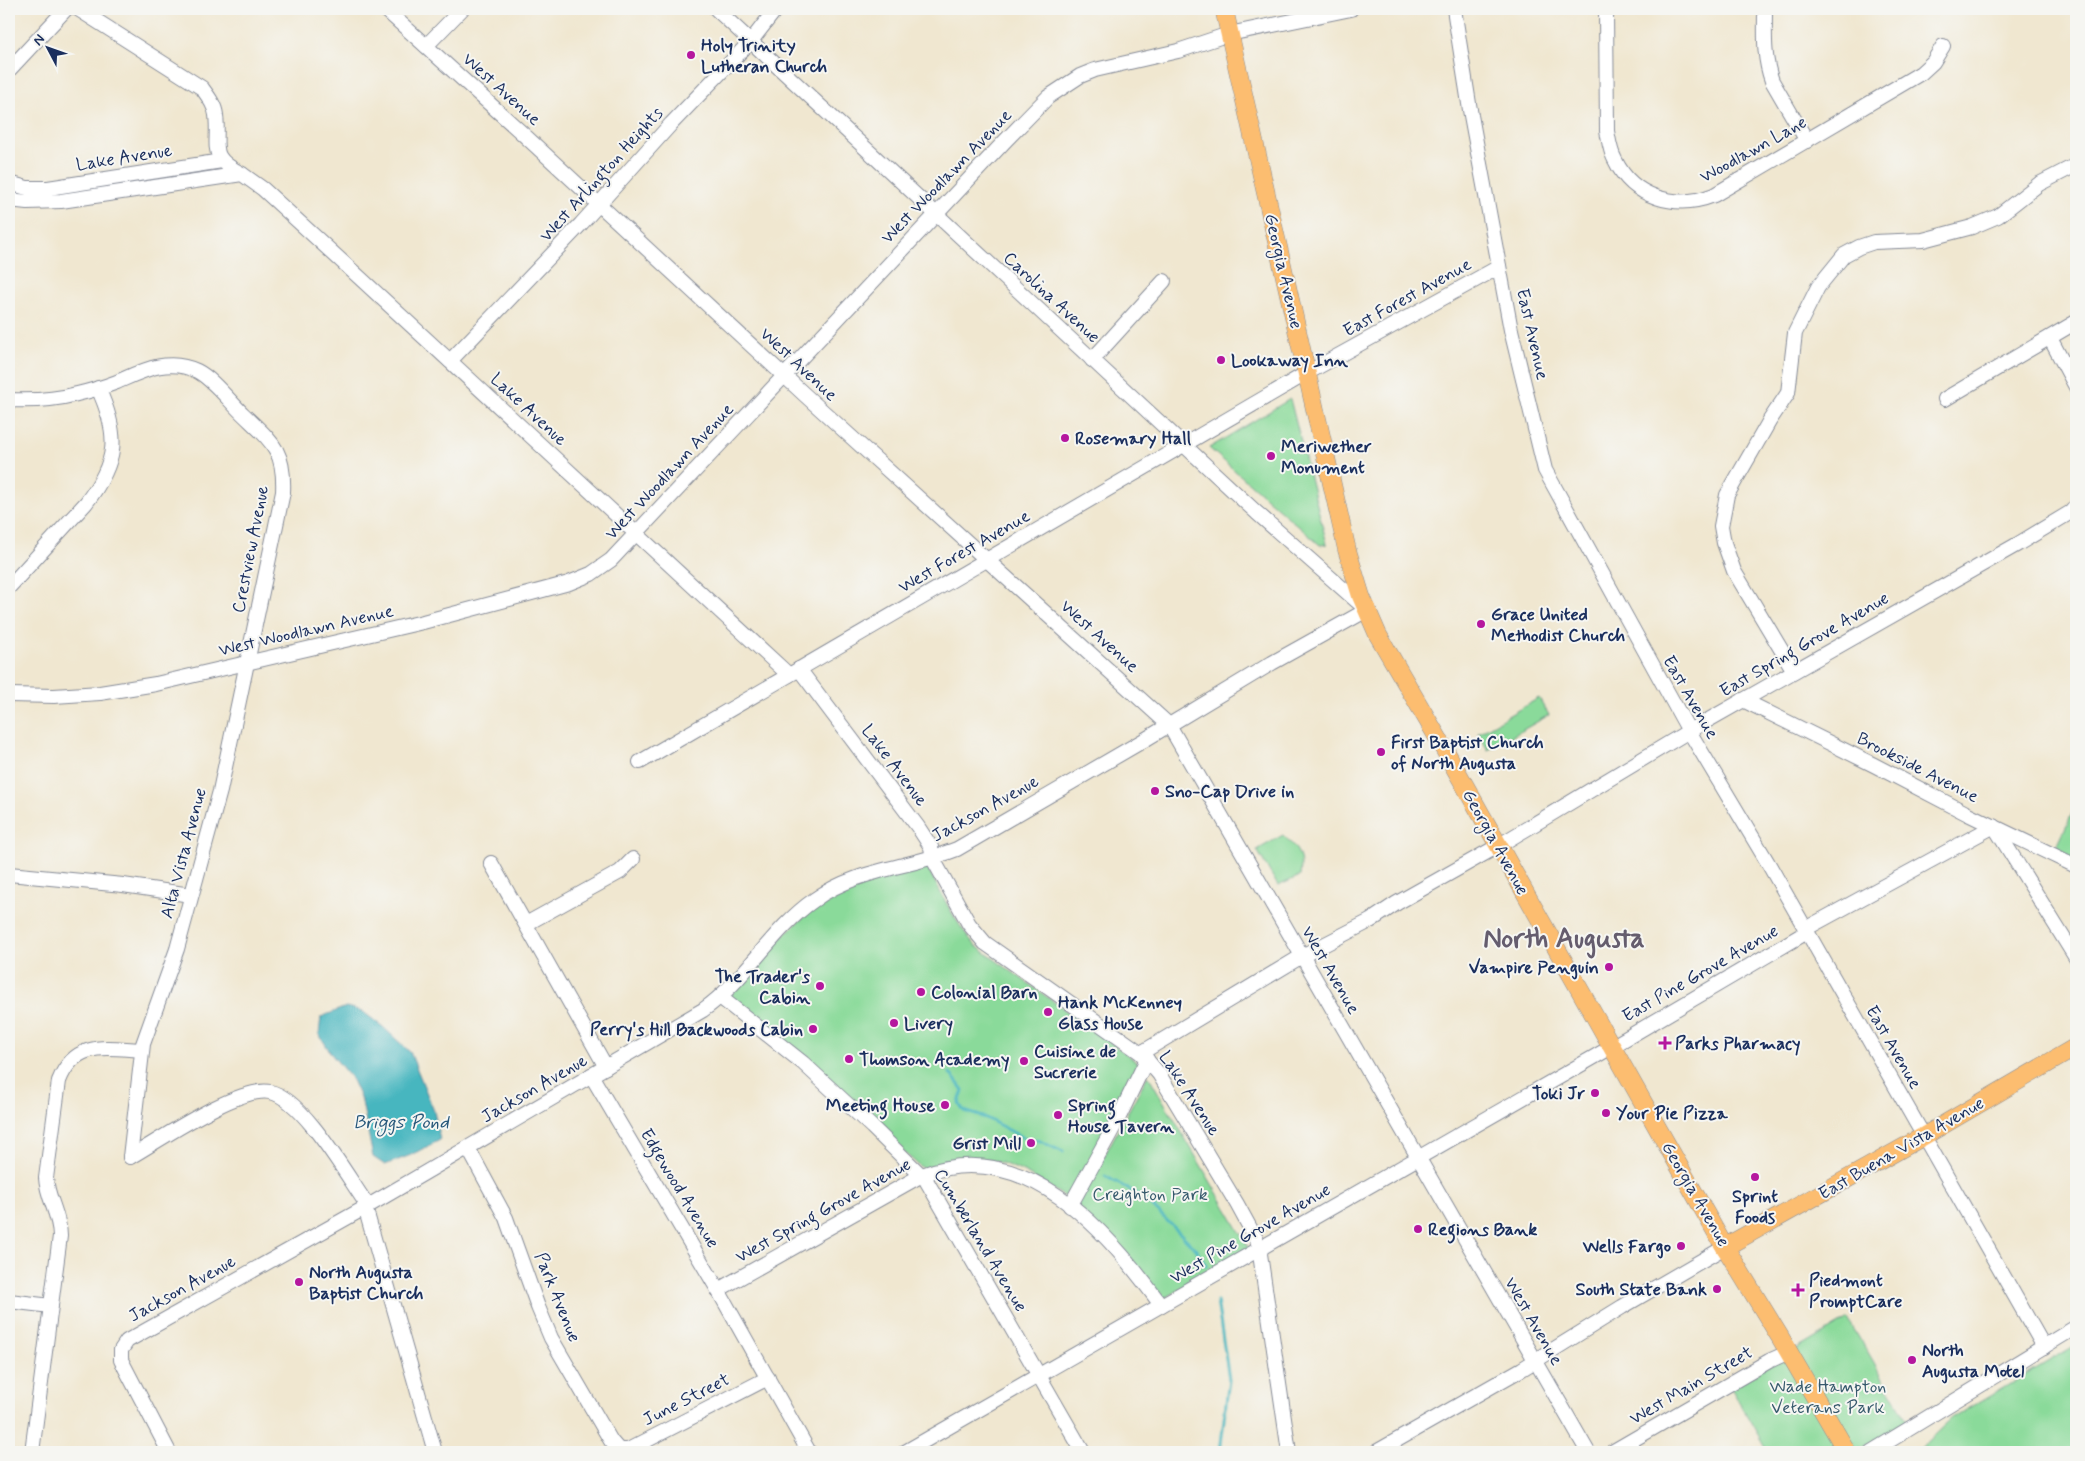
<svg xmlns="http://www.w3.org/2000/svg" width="2085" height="1461" viewBox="0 0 2085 1461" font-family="Mynerve,sans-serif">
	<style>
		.green { fill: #8ada9a; stroke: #52847c }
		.water { fill: #47b6bf; stroke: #31728e }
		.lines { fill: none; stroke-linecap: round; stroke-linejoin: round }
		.stream { stroke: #47b6bf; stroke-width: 3 }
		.minor-casing { stroke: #868b97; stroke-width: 16 }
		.major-casing { stroke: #868b97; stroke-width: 19 }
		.minor { stroke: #fff; stroke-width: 14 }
		.major { stroke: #fcbd6f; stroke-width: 18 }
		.poi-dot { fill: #b5179e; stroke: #f6f6f2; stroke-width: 2 }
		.labels { text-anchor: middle; stroke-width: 4; stroke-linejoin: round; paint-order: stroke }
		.poi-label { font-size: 18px; font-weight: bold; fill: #1b2f5e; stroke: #f6f6f2; text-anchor: start }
		.street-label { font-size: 18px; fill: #1b2f5e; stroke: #f6f6f2 }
		.park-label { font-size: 18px; fill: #375a6d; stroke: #f6f6f2 }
		.water-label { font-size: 19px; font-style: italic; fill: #28587b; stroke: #f6f6f2 }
		.town-label { font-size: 28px; font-weight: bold; fill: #655d6e; stroke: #f6f6f2 }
	</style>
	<rect width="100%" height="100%" fill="#f6f6f2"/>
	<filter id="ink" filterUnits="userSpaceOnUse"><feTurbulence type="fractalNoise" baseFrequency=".02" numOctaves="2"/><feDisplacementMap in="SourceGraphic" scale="10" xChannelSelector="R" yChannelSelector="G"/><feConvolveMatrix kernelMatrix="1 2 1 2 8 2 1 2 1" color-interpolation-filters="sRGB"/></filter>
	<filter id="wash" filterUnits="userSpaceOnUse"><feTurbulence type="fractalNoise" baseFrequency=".0096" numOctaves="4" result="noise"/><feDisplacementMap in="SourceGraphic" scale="20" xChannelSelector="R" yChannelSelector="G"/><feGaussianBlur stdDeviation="1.12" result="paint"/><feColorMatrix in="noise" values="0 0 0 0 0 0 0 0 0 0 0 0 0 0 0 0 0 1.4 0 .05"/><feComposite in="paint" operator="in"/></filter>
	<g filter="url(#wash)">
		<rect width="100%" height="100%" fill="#f0e7d0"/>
		<!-- green -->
		<g class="green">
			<polygon points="1290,399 1327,544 1320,545 1209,448"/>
			<polygon points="1539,698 1549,715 1488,750 1478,733"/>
			<polygon points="2076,805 2076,863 2054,852"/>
			<path d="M1283,835C1298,850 1303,855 1300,876L1278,886L1257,850Z"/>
			<path d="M927,867C942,895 955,923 976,946L1139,1063C1118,1108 1097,1158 1065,1197C1014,1164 984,1146 923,1169L728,998C763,960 795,914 843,892C869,879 899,874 927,867Z"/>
			<polygon points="1148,1075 1250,1249 1162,1300 1077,1206"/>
			<polygon points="1848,1319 1907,1420 1853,1452 1768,1452 1731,1388"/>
			<polygon points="2076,1345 2076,1452 1916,1452 1951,1419"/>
		</g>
		<!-- water -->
		<polygon class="water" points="346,1007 362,1011 383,1027 410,1052 434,1111 440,1140 411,1155 385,1165 373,1157 362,1102 351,1078 332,1055 319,1034 321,1017"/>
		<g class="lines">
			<!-- stream -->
			<g class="stream">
				<polyline points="950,1073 963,1090 959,1103 964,1111 986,1118 1024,1138 1038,1140 1063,1152"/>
				<polyline points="1105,1176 1144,1198 1196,1249 1206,1265"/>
				<polyline points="1217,1301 1229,1379 1220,1452"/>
			</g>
		</g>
	</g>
	<g filter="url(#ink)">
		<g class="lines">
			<defs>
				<g id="minor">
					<path d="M78,9L202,88C208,96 215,105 216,115C220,147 206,156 242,174"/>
					<polyline points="385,9 523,134 806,396 1169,725 1588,1452"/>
					<polyline points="1454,9 1470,110 1511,330 1545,470 1689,731 1768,863 2044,1347"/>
					<path d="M1606,9L1607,131C1609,141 1610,151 1615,160C1633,198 1676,210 1714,195L1921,73L1933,62L1943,46"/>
					<path d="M1765,9C1765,34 1763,56 1772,81L1807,141"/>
					<polyline points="426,46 462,9"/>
					<polyline points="9,70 66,9"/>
					<polyline points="9,183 27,188 48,188 222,161"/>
					<polyline points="9,200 27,202 61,201 242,174 263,189 359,277 789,675"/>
					<polyline points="2050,338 2076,387"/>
					<polyline points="1092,360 1164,281"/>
					<polyline points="450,361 581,224 671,124 751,41 776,9"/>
					<polyline points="1945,399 2076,322"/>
					<path d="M9,400C31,401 55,400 77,394C90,391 104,387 117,382C142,371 168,357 197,371C213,379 230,402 244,415C272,442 285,450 283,492L220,791L177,949L143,1044L130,1157"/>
					<path d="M9,587L86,503C118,461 120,436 98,388"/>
					<polyline points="799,669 918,827 931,847 933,859 969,924 985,943 1141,1053 1159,1074 1237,1204 1261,1248 1260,1254 1289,1452"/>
					<polyline points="1794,671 1734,571 1724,543 1721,526 1727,495 1770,420 1788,393 1795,333 1818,287 1844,255 1859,247 1874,242 1923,240 1972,227 1998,216 2039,184 2076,165"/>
					<polyline points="9,695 54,696 100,693 156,684 423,622 569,583 591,574 611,560 1005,141 1048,97 1080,76 1095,70 1178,51 1229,34 1351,9"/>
					<polyline points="1743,700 1874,765 1968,814 2076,866"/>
					<polyline points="640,762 1307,373 1499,267"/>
					<polyline points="491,863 606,1067"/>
					<polyline points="9,874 123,885 191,895"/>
					<polyline points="526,924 620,872 633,859"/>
					<polyline points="1805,929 1994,826 2076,958"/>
					<polyline points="720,997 803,1063 872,1127 926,1180 1083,1452"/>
					<polyline points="1141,1053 1302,956 1370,921 1397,903 1498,846 1689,731 2018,544 2071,512 2076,506"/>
					<polyline points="591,1075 718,1290 809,1452"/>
					<polyline points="468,1148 506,1218 538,1307 551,1338 611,1441 617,1448 624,1452"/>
					<path d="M130,1157C160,1140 238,1086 270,1092C303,1098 348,1178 368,1206"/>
					<polyline points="1070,1206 1117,1121 1147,1059"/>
					<polyline points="365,1207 435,1452"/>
					<path d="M718,1290L922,1175C1025,1136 1107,1230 1161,1305"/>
					<polyline points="9,1301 51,1306"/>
					<polyline points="620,1450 628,1450 768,1378"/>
					<path d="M32,1452L60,1236C60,1215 47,1198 46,1178L59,1081C75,1040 106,1048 142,1050"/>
					<path d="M169,1452L121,1360V1350L127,1341L368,1206L703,1010C746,980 771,930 814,900C856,869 910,868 957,849L1146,739L1272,663L1367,610L1257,513L716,9"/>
					<polyline points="905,1452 1596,1056 1807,932"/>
					<polyline points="1376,1452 1522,1369 1622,1307 1725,1247"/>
					<polyline points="1612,1452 1769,1361 1789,1352"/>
					<polyline points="1871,1452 2076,1327"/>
				</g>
				<g id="major">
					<polyline points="1224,9 1347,550 1361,596 1378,635 1438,738 1720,1239 1780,1337 1847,1452"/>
					<polyline points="1725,1247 1924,1136 2076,1047"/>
				</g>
			</defs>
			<!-- minor casing -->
			<use href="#minor" class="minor-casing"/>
			<!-- major casing -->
			<use href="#major" class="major-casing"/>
			<!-- minor -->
			<use href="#minor" class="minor"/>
			<!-- major -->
			<use href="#major" class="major"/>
		</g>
	</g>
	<!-- markers -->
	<g class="poi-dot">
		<circle cx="691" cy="55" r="5"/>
		<circle cx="1221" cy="360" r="5"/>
		<circle cx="1065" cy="438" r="5"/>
		<circle cx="1271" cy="456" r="5"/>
		<circle cx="1481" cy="624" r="5"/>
		<circle cx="1381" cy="752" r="5"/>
		<circle cx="1155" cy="791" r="5"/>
		<circle cx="1609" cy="967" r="5"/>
		<circle cx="820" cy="986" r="5"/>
		<circle cx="921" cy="992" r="5"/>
		<circle cx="1048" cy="1012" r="5"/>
		<circle cx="894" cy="1023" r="5"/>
		<circle cx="813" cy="1029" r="5"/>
		<path d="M1662.5 1035.5h5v5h5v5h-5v5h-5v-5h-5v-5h5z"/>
		<circle cx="849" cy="1059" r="5"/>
		<circle cx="1024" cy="1061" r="5"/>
		<circle cx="1595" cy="1093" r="5"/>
		<circle cx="945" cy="1105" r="5"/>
		<circle cx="1606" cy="1113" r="5"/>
		<circle cx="1058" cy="1115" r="5"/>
		<circle cx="1031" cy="1143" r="5"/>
		<circle cx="1755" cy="1177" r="5"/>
		<circle cx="1418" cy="1229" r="5"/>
		<circle cx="1681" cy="1246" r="5"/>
		<circle cx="299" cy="1282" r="5"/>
		<circle cx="1717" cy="1289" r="5"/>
		<path d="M1795.5 1282.5h5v5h5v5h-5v5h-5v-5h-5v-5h5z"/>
		<circle cx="1912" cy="1360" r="5"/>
	</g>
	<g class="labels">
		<!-- poi labels -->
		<g class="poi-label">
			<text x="701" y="51">Holy Trinity<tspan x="701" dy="21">Lutheran Church</tspan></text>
			<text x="1231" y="366">Lookaway Inn</text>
			<text x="1075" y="444">Rosemary Hall</text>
			<text x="1281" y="452">Meriwether<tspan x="1281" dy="21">Monument</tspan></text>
			<text x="1491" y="620">Grace United<tspan x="1491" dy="21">Methodist Church</tspan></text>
			<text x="1391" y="748">First Baptist Church<tspan x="1391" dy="21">of North Augusta</tspan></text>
			<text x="1165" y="797">Sno-Cap Drive in</text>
			<text x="1599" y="973" text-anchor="end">Vampire Penguin</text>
			<text x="810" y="982" text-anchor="end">The Trader's<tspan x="810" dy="21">Cabin</tspan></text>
			<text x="931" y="998">Colonial Barn</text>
			<text x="1058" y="1008">Hank McKenney<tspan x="1058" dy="21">Glass House</tspan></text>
			<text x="904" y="1029">Livery</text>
			<text x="803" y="1035" text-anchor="end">Perry's Hill Backwoods Cabin</text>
			<text x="1675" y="1049">Parks Pharmacy</text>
			<text x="1034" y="1057">Cuisine de<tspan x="1034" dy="21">Sucrerie</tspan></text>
			<text x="859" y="1065">Thomson Academy</text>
			<text x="1585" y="1099" text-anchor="end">Toki Jr</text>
			<text x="935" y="1111" text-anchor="end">Meeting House</text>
			<text x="1068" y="1111">Spring<tspan x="1068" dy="21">House Tavern</tspan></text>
			<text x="1616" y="1119">Your Pie Pizza</text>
			<text x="1021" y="1149" text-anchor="end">Grist Mill</text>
			<text x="1755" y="1202" text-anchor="middle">Sprint<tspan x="1755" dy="21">Foods</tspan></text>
			<text x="1428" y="1235">Regions Bank</text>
			<text x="1671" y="1252" text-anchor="end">Wells Fargo</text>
			<text x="309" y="1278">North Augusta<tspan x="309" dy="21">Baptist Church</tspan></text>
			<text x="1809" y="1286">Piedmont<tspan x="1809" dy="21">PromptCare</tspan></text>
			<text x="1707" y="1295" text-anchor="end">South State Bank</text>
			<text x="1922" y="1356">North<tspan x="1922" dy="21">Augusta Motel</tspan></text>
		</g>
		<!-- street labels -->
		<g class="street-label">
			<text transform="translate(502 89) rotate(42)" y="6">West Avenue</text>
			<text transform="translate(1753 149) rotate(-29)" y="6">Woodlawn Lane</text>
			<text transform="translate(124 157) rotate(-9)" y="6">Lake Avenue</text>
			<text transform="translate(601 174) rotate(-48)" y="6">West Arlington Heights</text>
			<text transform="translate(946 176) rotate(-46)" y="6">West Woodlawn Avenue</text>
			<text transform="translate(1284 271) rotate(77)" y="6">Georgia Avenue</text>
			<text transform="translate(1052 297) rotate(43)" y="6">Carolina Avenue</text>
			<text transform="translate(1407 297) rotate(-29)" y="6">East Forest Avenue</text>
			<text transform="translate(1533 334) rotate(77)" y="6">East Avenue</text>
			<text transform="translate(799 364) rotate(43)" y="6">West Avenue</text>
			<text transform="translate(529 409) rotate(43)" y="6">Lake Avenue</text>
			<text transform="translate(669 471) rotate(-47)" y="6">West Woodlawn Avenue</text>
			<text transform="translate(250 549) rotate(-79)" y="6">Crestview Avenue</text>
			<text transform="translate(964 551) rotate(-30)" y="6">West Forest Avenue</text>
			<text transform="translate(306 630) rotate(-13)" y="6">West Woodlawn Avenue</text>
			<text transform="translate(1100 636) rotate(42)" y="6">West Avenue</text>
			<text transform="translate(1804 644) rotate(-30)" y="6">East Spring Grove Avenue</text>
			<text transform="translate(1691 697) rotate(60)" y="6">East Avenue</text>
			<text transform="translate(895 765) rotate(53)" y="6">Lake Avenue</text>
			<text transform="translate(1918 767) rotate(27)" y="6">Brookside Avenue</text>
			<text transform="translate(985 808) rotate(-29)" y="6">Jackson Avenue</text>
			<text transform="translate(1496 842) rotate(61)" y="6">Georgia Avenue</text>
			<text transform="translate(183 853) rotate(-75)" y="6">Alta Vista Avenue</text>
			<text transform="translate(1331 970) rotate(60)" y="6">West Avenue</text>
			<text transform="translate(1700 973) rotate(-30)" y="6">East Pine Grove Avenue</text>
			<text transform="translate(1894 1047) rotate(60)" y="6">East Avenue</text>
			<text transform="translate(534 1088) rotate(-30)" y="6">Jackson Avenue</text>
			<text transform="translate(1190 1093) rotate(57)" y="6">Lake Avenue</text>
			<text transform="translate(1901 1148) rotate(-30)" y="6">East Buena Vista Avenue</text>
			<text transform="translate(680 1188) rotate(59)" y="6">Edgewood Avenue</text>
			<text transform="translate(1696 1194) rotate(60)" y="6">Georgia Avenue</text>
			<text transform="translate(823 1210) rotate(-29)" y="6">West Spring Grove Avenue</text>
			<text transform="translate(1250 1233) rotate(-30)" y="6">West Pine Grove Avenue</text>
			<text transform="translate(981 1240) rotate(59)" y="6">Cumberland Avenue</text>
			<text transform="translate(182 1288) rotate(-29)" y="6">Jackson Avenue</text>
			<text transform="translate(558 1297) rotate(68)" y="6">Park Avenue</text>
			<text transform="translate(1534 1321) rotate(60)" y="6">West Avenue</text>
			<text transform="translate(1691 1385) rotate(-30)" y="6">West Main Street</text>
			<text transform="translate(686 1399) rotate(-27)" y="6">June Street</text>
		</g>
		<!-- park labels -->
		<g class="park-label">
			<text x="1150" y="1200">Creighton Park</text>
			<text x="1828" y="1392">Wade Hampton<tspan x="1828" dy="21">Veterans Park</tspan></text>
		</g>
		<!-- water labels -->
		<g class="water-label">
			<text x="401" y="1128">Briggs Pond</text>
		</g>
		<!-- town labels -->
		<g class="town-label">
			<text x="1564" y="947">North Augusta</text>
		</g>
	</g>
	<!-- margin -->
	<rect width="2085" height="1461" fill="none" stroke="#f6f6f2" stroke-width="30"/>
	<!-- north arrow -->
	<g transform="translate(48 48) rotate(311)" stroke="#f6f6f2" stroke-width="4" paint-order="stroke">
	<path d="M0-4L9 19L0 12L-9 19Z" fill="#1b2f5e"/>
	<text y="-8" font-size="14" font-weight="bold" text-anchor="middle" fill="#1b2f5e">N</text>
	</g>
</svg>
